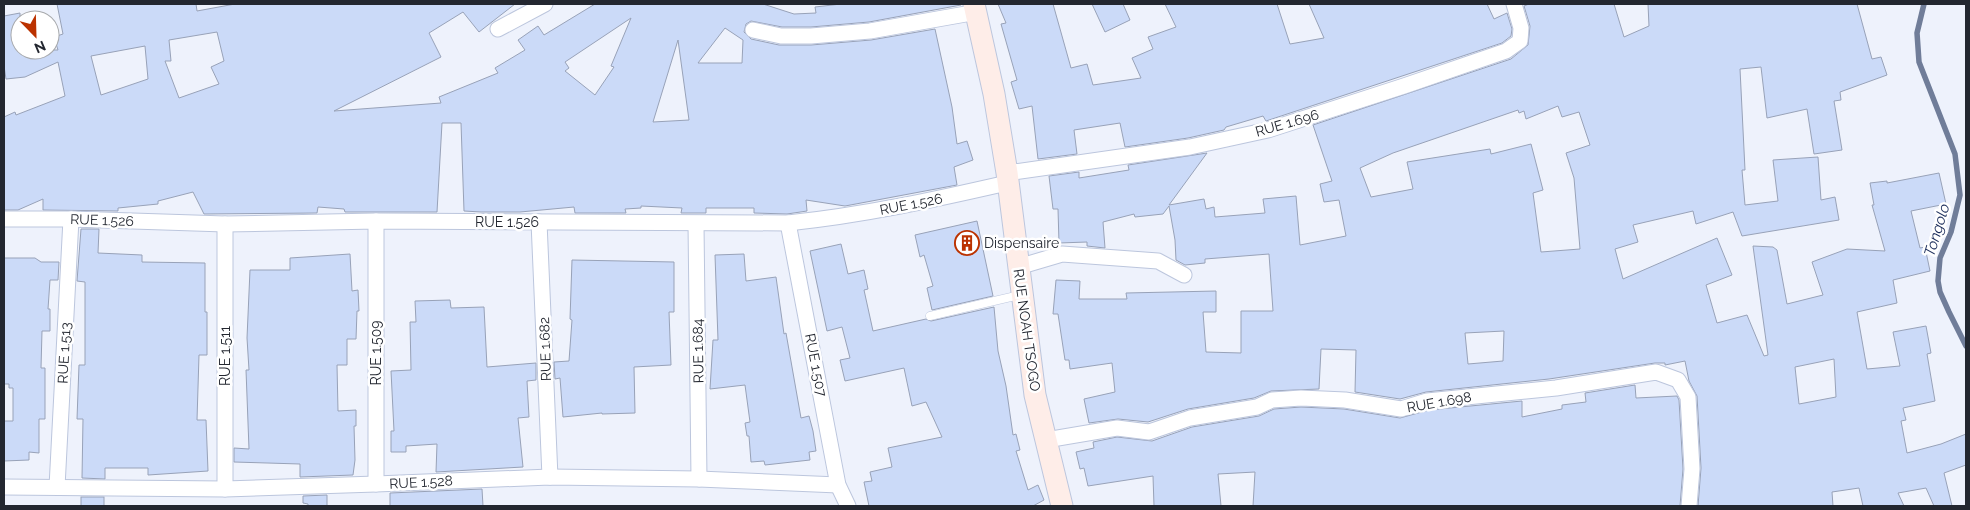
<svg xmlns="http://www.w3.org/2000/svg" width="1970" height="510" viewBox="0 0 1970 510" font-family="Raleway,sans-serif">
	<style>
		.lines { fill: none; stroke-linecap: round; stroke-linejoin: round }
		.stream { stroke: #707d99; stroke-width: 5.5 }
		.building { fill: #cbdaf8; stroke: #98a2b8; fill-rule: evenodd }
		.service-casing { stroke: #bcc6dd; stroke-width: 9 }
		.minor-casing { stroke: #bcc6dd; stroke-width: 17 }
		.secondary-casing { stroke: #bcc6dd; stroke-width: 23 }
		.service { stroke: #fff; stroke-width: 8 }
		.minor { stroke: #fff; stroke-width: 15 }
		.secondary { stroke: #feede8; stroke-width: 21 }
		.labels { text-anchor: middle; stroke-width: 5; stroke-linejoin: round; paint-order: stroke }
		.street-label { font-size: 14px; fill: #232730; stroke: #fff }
		.poi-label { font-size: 14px; fill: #232730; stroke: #fff; text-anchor: start }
		.water-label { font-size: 15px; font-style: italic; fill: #192b59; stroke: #fff }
	</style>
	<rect width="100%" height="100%" fill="#eef2fc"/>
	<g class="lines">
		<!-- stream -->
		<polyline class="stream" points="1924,4 1917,33 1919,62 1955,154 1960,195 1951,232 1940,258 1938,281 1940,292 1949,312 1966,346"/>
	</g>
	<!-- building -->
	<g class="building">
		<path d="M57,4H196L197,11L235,4H515L479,32L463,12L429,33L441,57L334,111L441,103L439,97L498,73L495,68L525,50L518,40L538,26L544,35L595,4H763L794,14L816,13L815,7L841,4H961V5L869,22L811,27H782L751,21L746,24L744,32L751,39L779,45H811L871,40L935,29L952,107L957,144L967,141L973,160L954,167L957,185L845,206L806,200L807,211L787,214L754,213V208H706V213H681L682,208L641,206V208L625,209L626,213H575L574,207L520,212H481L464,211L461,123H442L437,212H345L344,209L318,207L317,213L204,214L193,192L158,201V204L118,208V211L43,210V199L18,210H4V117L15,112L16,115L65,96L58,62L25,77L6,79L4,66V16L20,13V50H58L54,37L63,34ZM631,18L611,66L614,67L595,95L565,71L569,68L565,62ZM725,28L743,40L742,63H698ZM217,32L224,61L211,67L219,84L179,98L165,61H171L169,40ZM678,40L689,120L653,122ZM145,46L148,79L101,95L91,56Z"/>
		<polygon points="998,4 1053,4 1071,68 1087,64 1093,85 1141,78 1132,58 1153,49 1148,37 1176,27 1165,4 1277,4 1290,44 1324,38 1309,4 1487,4 1494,19 1507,13 1512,29 1511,36 1502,43 1266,121 1263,116 1226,127 1224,130 1188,138 1125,147 1120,123 1074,130 1077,154 1038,159 1032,106 1019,109 1011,82 1017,80 1001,24 1006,23"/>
		<polygon points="1092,4 1123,4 1130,20 1105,32"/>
		<path d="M1529,4H1614L1624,37L1649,26L1648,4H1857L1872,59L1881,57L1887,75L1840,92L1841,100L1834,101L1842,150L1814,154L1807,109L1767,118L1761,67L1740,69L1745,170H1742L1745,205L1778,201L1773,160L1818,157L1821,200L1835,197L1839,220L1742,236L1733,212L1696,224L1693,211L1633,225L1638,242L1615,249L1623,279L1717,238L1732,275L1706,285L1717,323L1747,315L1764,356L1768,355L1753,246L1773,247L1777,250L1787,304L1823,295L1812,262L1847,249L1885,251L1872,205H1874L1870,183L1887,181V183L1939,173L1946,204L1911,211L1920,248L1925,247L1930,271L1893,280L1897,303L1857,312L1867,369L1900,366L1893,332L1926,326L1931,353L1927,354L1935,401L1903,408L1906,420L1901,421L1907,453L1941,444L1966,434V465L1944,473L1952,506H1934L1926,488L1898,493L1904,506H1863L1859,488L1832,492L1833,506H1698L1701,468L1697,396L1689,381L1685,361L1665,365V363H1655L1549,379L1426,392L1400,399L1355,392L1356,350L1321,349L1319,389L1271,391L1254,398L1188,409L1148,422L1118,419L1089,423L1084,399L1115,392L1112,363L1070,369L1069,360H1065L1058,314H1053L1056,280L1080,281L1079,299H1127L1126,293L1216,291V312H1203L1206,352L1241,353V311H1273L1269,254L1205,259V263L1185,265L1176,260L1175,240L1169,206L1163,214L1135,217L1134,214L1103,222L1105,248L1087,246V242L1059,243L1058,209H1053L1049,176L1079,172V178L1129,170L1128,165L1207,153L1169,205L1204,199L1206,209L1214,207L1215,217L1265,213L1263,199L1296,196L1300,245L1346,236L1339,200L1324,202L1320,184L1332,181L1313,125L1511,59L1528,45L1530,26L1524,6ZM1558,106L1562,117L1579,112L1590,145L1566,153L1574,178L1580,249L1541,252L1533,193L1543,190L1531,144L1491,154L1490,149L1407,162L1413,189L1371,197L1360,168L1393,153L1518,110L1519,113L1524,111L1526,119ZM1504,331L1503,361L1468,364L1465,333ZM1834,359L1836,397L1799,404L1795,367Z"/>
		<polygon points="977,221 993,296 932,310 927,288 933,286 924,255 920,257 915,235"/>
		<polygon points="81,229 99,229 98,253 142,255 142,262 205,263 205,312 207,312 207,355 199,355 197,420 206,420 208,471 148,475 148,468 105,468 105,479 82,478 83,419 77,419 79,365 85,365 85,282 77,281"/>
		<polygon points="841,244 848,274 864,270 868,289 864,290 873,331 926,319 931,321 994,307 998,351 1006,386 1013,435 1016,434 1020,450 1016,451 1028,490 1038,485 1044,500 1033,506 869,506 864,482 872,481 870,472 892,467 888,448 942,437 926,402 912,406 904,368 845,381 840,360 850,358 842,327 827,331 810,251"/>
		<polygon points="350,254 352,291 358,290 359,311 357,311 356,339 347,339 347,365 337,365 338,411 356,410 356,426 354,426 355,460 353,475 300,477 300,464 234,462 234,448 249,449 246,370 249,370 247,338 250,270 290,270 290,258"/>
		<polygon points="744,254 746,281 776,277 784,334 786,333 801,418 809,416 813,431 816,451 809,452 810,460 765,465 764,461 751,462 749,436 747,436 745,423 750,422 745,385 710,389 713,340 718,340 715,255"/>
		<polygon points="4,258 35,258 41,262 59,262 58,280 50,280 48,309 50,309 50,331 42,331 41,368 45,368 45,419 39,419 39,453 29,452 29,460 4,461 4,421 13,421 13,388 9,388 9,384 4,384"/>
		<polygon points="572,260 674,262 674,312 669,312 671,365 634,367 635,413 602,414 602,413 563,417 560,378 555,379 554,362 569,361 572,320 570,319"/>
		<polygon points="450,300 451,308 484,307 487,367 536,363 536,380 527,381 529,417 518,418 523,467 436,472 437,444 406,446 406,452 391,452 391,431 394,431 391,371 411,370 410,322 416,322 415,301"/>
		<polygon points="1635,385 1636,398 1677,396 1679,400 1683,469 1680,506 1253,506 1255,472 1218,474 1221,506 1154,506 1153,476 1088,486 1084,468 1080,469 1076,452 1094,448 1093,442 1117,437 1152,441 1192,427 1259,416 1274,409 1301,407 1344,409 1400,418 1429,410 1522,401 1522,417 1562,409 1562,405 1586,402 1585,393"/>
		<polygon points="482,489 483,506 390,506 390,493"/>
		<polygon points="327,495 327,506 308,506 308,504 303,503 303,496"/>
		<rect x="81" y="497" width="23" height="9"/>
	</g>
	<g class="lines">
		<defs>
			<polyline id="service" points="930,316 1020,295"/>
			<g id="minor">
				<polyline points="498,29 545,4"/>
				<polyline points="753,30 781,36 811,36 870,31 977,12"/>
				<polyline points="1007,173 1190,147 1268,130 1404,86 1506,51 1520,41 1521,28 1514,4"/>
				<path d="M4,219H71L225,224L376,221L788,223C864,215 933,200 1007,183"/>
				<polyline points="376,221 376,484"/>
				<polyline points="539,222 550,477"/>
				<polyline points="788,223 838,485 848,506"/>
				<polyline points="696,224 699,479"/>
				<polyline points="1018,267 1062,254 1158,261 1184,275"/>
				<polyline points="1046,440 1117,428 1149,432 1190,418 1257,407 1272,400 1301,398 1345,400 1401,409 1427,401 1556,388 1656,372 1678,380 1688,397 1692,469 1689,506"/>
				<polyline points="4,487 225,489 376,484 550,477 699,479 838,485"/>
				<polyline points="57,487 71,219"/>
				<polyline points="225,489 225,224"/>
			</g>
			<polyline id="secondary" points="974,4 994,94 1007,173 1035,395 1062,506"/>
		</defs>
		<!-- service casing -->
		<use href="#service" class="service-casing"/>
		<!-- minor casing -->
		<use href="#minor" class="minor-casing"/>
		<!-- secondary casing -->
		<use href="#secondary" class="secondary-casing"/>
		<!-- service -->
		<use href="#service" class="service"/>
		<!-- minor -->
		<use href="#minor" class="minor"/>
		<!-- secondary -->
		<use href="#secondary" class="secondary"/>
	</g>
	<!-- icons -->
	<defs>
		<symbol id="building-ring" viewBox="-11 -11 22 22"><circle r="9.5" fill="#fff" stroke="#bb3200" stroke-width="1.5"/><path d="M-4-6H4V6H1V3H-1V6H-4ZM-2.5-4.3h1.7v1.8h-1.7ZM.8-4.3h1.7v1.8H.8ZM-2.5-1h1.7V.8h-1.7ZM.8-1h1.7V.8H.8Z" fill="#bb3200"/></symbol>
	</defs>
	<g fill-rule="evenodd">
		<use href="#building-ring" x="953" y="229" width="28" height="28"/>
	</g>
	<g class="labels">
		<!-- street labels -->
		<g class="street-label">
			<text transform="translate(1287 123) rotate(-16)" y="5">RUE 1.696</text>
			<text transform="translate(911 204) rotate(-11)" y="5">RUE 1.526</text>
			<text transform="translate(102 220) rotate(2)" y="5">RUE 1.526</text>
			<text x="507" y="227">RUE 1.526</text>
			<text transform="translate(1027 330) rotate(82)" y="5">RUE NOAH TSOGO</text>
			<text transform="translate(545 349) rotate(-92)" y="5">RUE 1.682</text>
			<text transform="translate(698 351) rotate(-91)" y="5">RUE 1.684</text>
			<text transform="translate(64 353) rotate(-87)" y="5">RUE 1.513</text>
			<text transform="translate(376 353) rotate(-90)" y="5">RUE 1.509</text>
			<text transform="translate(225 356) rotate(-90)" y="5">RUE 1.511</text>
			<text transform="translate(816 365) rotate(79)" y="5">RUE 1.507</text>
			<text transform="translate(1439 402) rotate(-10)" y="5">RUE 1.698</text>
			<text transform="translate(421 482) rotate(-3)" y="5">RUE 1.528</text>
		</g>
		<!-- poi labels -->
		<g class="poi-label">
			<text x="984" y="248">Dispensaire</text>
		</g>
		<!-- water labels -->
		<g class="water-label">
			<text transform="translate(1937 230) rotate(-73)" y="5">Tongolo</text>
		</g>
	</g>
	<!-- border -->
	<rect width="1970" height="510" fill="none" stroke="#232730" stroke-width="10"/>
	<!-- north arrow -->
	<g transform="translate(35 35) rotate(157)"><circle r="24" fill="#ffffff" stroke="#a7a9ac"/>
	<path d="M0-4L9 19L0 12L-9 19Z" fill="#bb3200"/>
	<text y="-8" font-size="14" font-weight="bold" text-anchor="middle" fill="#232730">N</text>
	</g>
</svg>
